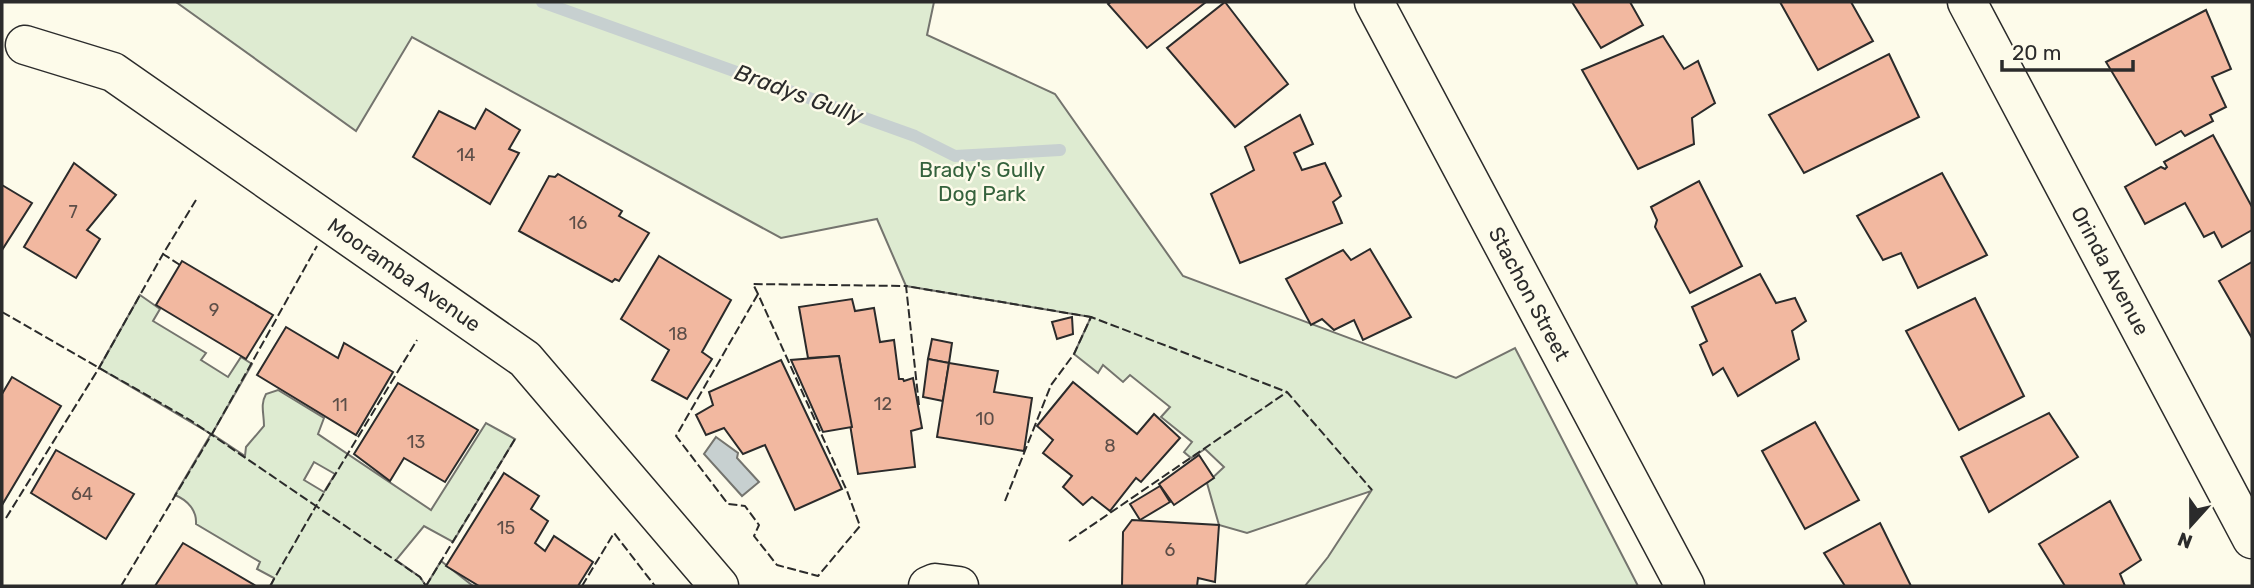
<svg xmlns="http://www.w3.org/2000/svg" width="2254" height="588" viewBox="0 0 2254 588" font-family="Rubik,sans-serif">
	<style>
		.green { fill: #deebd1; stroke: #74746e; stroke-width: 2; fill-rule: evenodd }
		.water { fill: #c7d0d0; stroke: #74746e; stroke-width: 2 }
		.lines { fill: none; stroke-linecap: round; stroke-linejoin: round }
		.stream { stroke: #c7d0d0; stroke-width: 12 }
		.building { fill: #f2b8a0; stroke: #2b2b2b; stroke-width: 2 }
		.street-casing { stroke: #2b2b2b; stroke-width: 41 }
		.street { stroke: #fdfbea; stroke-width: 38 }
		.fence { stroke: #2b2b2b; stroke-width: 2; stroke-dasharray: 9 3.5; stroke-linecap: butt }
		.labels { text-anchor: middle; stroke-width: 5; stroke-linejoin: round; paint-order: stroke }
		.number-label { font-size: 18px; fill: #5d4e48 }
		.park-label { font-size: 21px; fill: #34623c; stroke: #fdfbea }
		.street-label { font-size: 21px; fill: #2b2b2b; stroke: #fdfbea }
		.water-label { font-size: 23px; font-style: italic; fill: #2b2b2b; stroke: #fdfbea }
	</style>
	<rect width="100%" height="100%" fill="#fdfbea"/>
	<!-- green -->
	<g class="green">
		<polygon points="176,2 934,2 927,35 1055,94 1183,276 1456,378 1515,348 1638,586 1305,586 1328,557 1371,491 1247,533 1219,525 1207,483 1224,467 1205,449 1191,458 1184,452 1192,442 1161,417 1170,407 1130,375 1123,382 1103,365 1098,373 1074,354 1091,317 906,286 877,219 781,238 412,37 356,131"/>
		<path d="M140,295L160,309L153,321L206,353L201,360L228,377L241,357L252,364L212,434L245,456L246,447L264,426C264,413 260,405 266,394L278,390L324,418L318,434L431,510L486,423L515,439L453,542L424,526L396,560L420,577L426,586L441,561L473,586H271L274,578L257,569L260,562L196,524C197,510 187,500 175,495L211,434L99,368ZM314,462L335,474L324,492L304,480Z"/>
	</g>
	<!-- water -->
	<polygon class="water" points="716,437 738,453 737,458 759,482 742,496 704,454"/>
	<g class="lines">
		<!-- stream -->
		<polyline class="stream" points="542,2 915,136 955,156 1060,150"/>
	</g>
	<!-- building -->
	<g class="building">
		<polygon points="1111,2 1206,2 1147,48 1108,4"/>
		<polygon points="1225,2 1288,84 1235,127 1167,48"/>
		<polygon points="1572,2 1630,2 1643,25 1601,48"/>
		<polygon points="1780,2 1851,2 1873,41 1818,70"/>
		<polygon points="2206,10 2231,69 2212,77 2226,107 2210,115 2213,121 2185,136 2181,131 2156,145 2106,62"/>
		<polygon points="1663,36 1684,69 1698,61 1715,103 1692,118 1694,144 1638,169 1582,70"/>
		<polygon points="1889,54 1919,117 1804,173 1769,115"/>
		<polygon points="486,109 520,130 509,149 519,153 490,204 413,157 439,111 475,129"/>
		<polygon points="1300,115 1313,144 1294,153 1302,170 1325,163 1341,196 1333,202 1342,223 1240,263 1211,194 1254,170 1245,147"/>
		<polygon points="2213,135 2252,207 2252,230 2222,247 2214,232 2204,237 2185,203 2145,224 2125,187 2161,167 2165,169 2167,167 2164,162"/>
		<polygon points="74,163 116,195 87,230 100,239 76,278 24,247"/>
		<polygon points="1942,173 1987,255 1918,288 1901,253 1883,260 1857,216"/>
		<polygon points="558,174 622,211 619,216 649,233 619,281 615,279 612,282 519,231 549,176 555,177"/>
		<polygon points="1699,181 1742,266 1690,293 1655,227 1657,220 1651,207"/>
		<polygon points="2,185 32,203 2,250"/>
		<polygon points="1370,249 1411,317 1363,340 1354,320 1334,330 1322,319 1311,325 1286,279 1343,250 1351,260"/>
		<polygon points="659,256 731,300 702,352 712,359 687,399 652,380 669,350 621,319"/>
		<polygon points="182,261 273,315 246,359 156,305"/>
		<polygon points="2252,262 2252,338 2219,281"/>
		<polygon points="1760,274 1776,303 1795,298 1806,321 1792,331 1799,359 1738,396 1723,368 1713,375 1700,345 1707,341 1692,307"/>
		<polygon points="1975,298 2024,396 1959,430 1906,331"/>
		<polygon points="852,299 855,311 874,308 880,342 894,340 899,379 903,379 904,381 913,378 922,428 911,431 915,467 858,474 839,356 808,358 799,307"/>
		<polygon points="1072,317 1073,334 1057,339 1052,322"/>
		<polygon points="286,327 338,358 344,343 393,372 356,435 257,375"/>
		<polygon points="932,339 952,343 949,363 928,359"/>
		<polygon points="839,356 852,427 823,432 791,360"/>
		<polygon points="928,359 949,363 943,401 923,397"/>
		<polygon points="781,360 842,489 795,510 765,445 743,454 724,428 706,435 696,415 713,405 709,392"/>
		<polygon points="949,363 998,371 994,392 1032,398 1024,451 937,437"/>
		<polygon points="12,377 61,406 2,505 2,394"/>
		<polygon points="1073,382 1137,434 1154,414 1180,438 1141,482 1136,478 1110,511 1092,497 1083,505 1063,487 1072,476 1043,453 1053,440 1037,426"/>
		<polygon points="398,383 478,430 445,482 404,458 390,481 354,454"/>
		<polygon points="2049,413 2078,457 1989,512 1961,457"/>
		<polygon points="1815,422 1859,500 1805,529 1762,451"/>
		<polygon points="56,450 134,494 106,539 31,493"/>
		<polygon points="1199,455 1214,478 1174,505 1159,484"/>
		<polygon points="504,473 539,496 531,509 548,521 535,543 545,551 554,536 593,562 578,586 479,586 446,566"/>
		<polygon points="1160,486 1170,502 1140,520 1130,504"/>
		<polygon points="2110,501 2141,560 2120,574 2125,586 2065,586 2039,544"/>
		<polygon points="1132,520 1219,525 1215,582 1198,578 1197,586 1122,586 1123,532"/>
		<polygon points="1880,523 1911,586 1845,586 1824,553"/>
		<polygon points="183,543 256,586 155,586"/>
	</g>
	<g class="lines">
		<defs>
			<g id="street">
				<polyline points="1374,2 1685,586"/>
				<polyline points="1967,2 2252,539"/>
				<polyline points="25,45 113,72 525,359 719,586"/>
				<polyline points="928,586 935,583 959,586"/>
			</g>
		</defs>
		<!-- street casing -->
		<use href="#street" class="street-casing"/>
		<!-- street -->
		<use href="#street" class="street"/>
		<!-- fence -->
		<g class="fence">
			<polyline points="180,265 163,254 196,200"/>
			<polyline points="758,294 676,436 728,504 745,506 759,525 754,536 777,565 818,576 860,526 847,491 758,294 753,284 906,286"/>
			<polyline points="2,312 190,420 316,506 417,340"/>
			<polyline points="919,405 906,286 1091,317"/>
			<polyline points="1005,501 1051,385 1074,354 1091,317 1287,392 1372,490"/>
			<polyline points="6,518 99,368 163,254"/>
			<polyline points="1069,541 1287,392"/>
			<polyline points="121,586 212,434 317,246"/>
			<polyline points="270,586 316,506 420,577 426,586"/>
			<polyline points="426,586 515,439"/>
			<polyline points="582,586 614,533 655,586"/>
		</g>
	</g>
	<g class="labels">
		<!-- number labels -->
		<g class="number-label">
			<text x="466" y="161">14</text>
			<text x="73" y="218">7</text>
			<text x="578" y="229">16</text>
			<text x="214" y="316">9</text>
			<text x="678" y="340">18</text>
			<text x="883" y="410">12</text>
			<text x="340" y="411">11</text>
			<text x="985" y="425">10</text>
			<text x="416" y="448">13</text>
			<text x="1110" y="452">8</text>
			<text x="82" y="500">64</text>
			<text x="506" y="534">15</text>
			<text x="1170" y="556">6</text>
		</g>
		<!-- park labels -->
		<g class="park-label">
			<text x="982" y="177">Brady's Gully<tspan x="982" dy="24">Dog Park</tspan></text>
		</g>
		<!-- street labels -->
		<g class="street-label">
			<text transform="translate(2110 271) rotate(62)" y="7">Orinda Avenue</text>
			<text transform="translate(404 275) rotate(35)" y="7">Mooramba Avenue</text>
			<text transform="translate(1529 294) rotate(62)" y="7">Stachon Street</text>
		</g>
		<!-- water labels -->
		<g class="water-label">
			<text transform="translate(799 94) rotate(20)" y="8">Bradys Gully</text>
		</g>
	</g>
	<!-- border -->
	<rect width="2254" height="588" fill="none" stroke="#2b2b2b" stroke-width="7"/>
	<!-- north arrow -->
	<g transform="translate(2191 525) rotate(201)" stroke="#fdfbea" stroke-width="5" paint-order="stroke">
	<path d="M0-5L12 26L0 18L-12 26Z" fill="#2b2b2b"/>
	<text y="-10" font-size="19" font-weight="bold" text-anchor="middle" fill="#2b2b2b">N</text>
	</g>
	<!-- scale -->
	<path d="M2002 60v10h131v-10" fill="none" stroke="#2b2b2b" stroke-width="3.5"/>
	<text x="2012" y="60" font-size="21" fill="#2b2b2b" stroke="#fdfbea" stroke-width="5" paint-order="stroke">20 m</text>
</svg>
